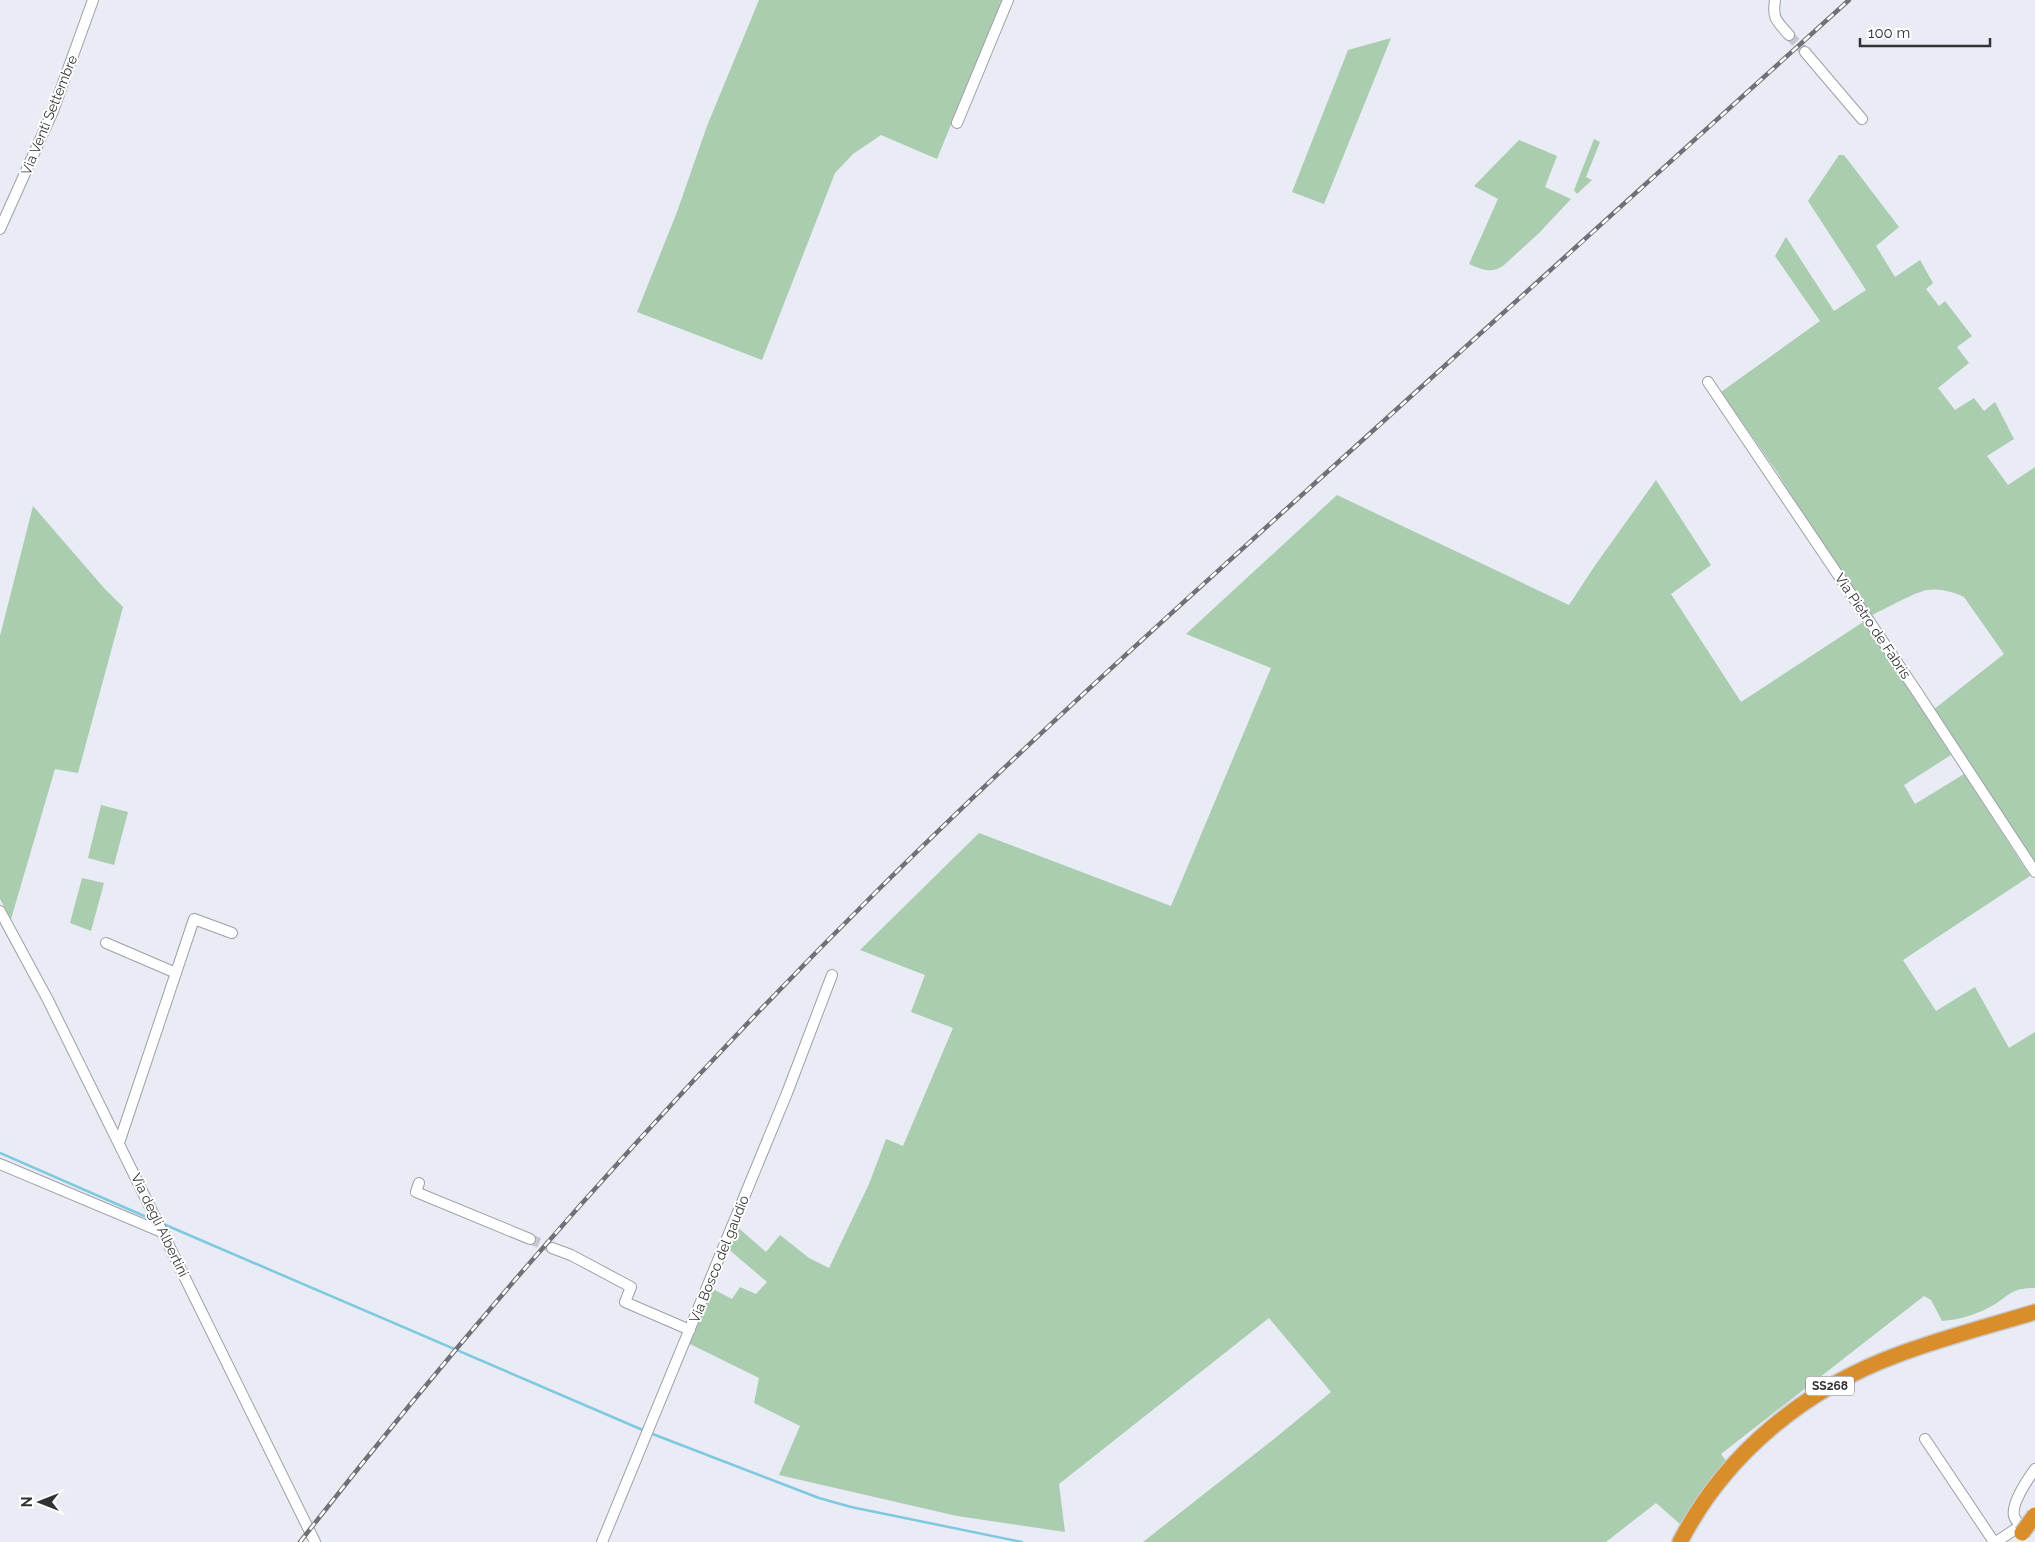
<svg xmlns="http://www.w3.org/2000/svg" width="2035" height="1542" viewBox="0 0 2035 1542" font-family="Raleway,sans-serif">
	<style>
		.green { fill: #aaccaf }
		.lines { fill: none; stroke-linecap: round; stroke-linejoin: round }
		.stream { stroke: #7ec8e0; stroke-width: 2.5 }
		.minor-tunnel { stroke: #c4c7cf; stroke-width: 10; stroke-dasharray: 10 5; stroke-linecap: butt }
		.minor-casing { stroke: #9da0a8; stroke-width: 12 }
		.highway-casing { stroke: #c9cacb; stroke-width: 18 }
		.minor { stroke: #fff; stroke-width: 10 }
		.highway { stroke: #da8d2b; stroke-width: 15 }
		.rail-casing { stroke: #6f7177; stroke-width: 4.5 }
		.rail { stroke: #fff; stroke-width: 2.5; stroke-dasharray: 8; stroke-linecap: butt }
		.highway-bridge-casing { stroke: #c9cacb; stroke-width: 18; stroke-linecap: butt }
		.highway-bridge { stroke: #da8d2b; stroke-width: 15 }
		.labels { text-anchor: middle; stroke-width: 4; stroke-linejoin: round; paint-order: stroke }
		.shield { fill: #fff; stroke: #6f7072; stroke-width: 1 }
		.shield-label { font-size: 12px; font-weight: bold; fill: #313236 }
		.street-label { font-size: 14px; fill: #313236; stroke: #fff }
	</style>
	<rect width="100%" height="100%" fill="#e9ecf5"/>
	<!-- green -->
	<g class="green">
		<polygon points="759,0 1002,0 937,159 881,135 853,154 835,173 762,360 637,312 677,212 707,126"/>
		<polygon points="1391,38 1324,204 1292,192 1348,50"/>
		<polygon points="1594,139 1600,142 1586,177 1592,180 1577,194 1574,190"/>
		<path d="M1519,140L1557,156L1545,187L1571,199L1539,233L1504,265C1492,274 1483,270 1469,264L1498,199L1474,186Z"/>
		<path d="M1839,155H1844L1899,227L1876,246L1895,277L1920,260L1933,283L1926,289L1939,306L1945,301L1972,336L1957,347L1969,363L1938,388L1955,410L1974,398L1984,411L1995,402L2014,439L1987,456L2008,485L2035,467V860L2033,861L1933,710L2004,654L1964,597C1954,592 1939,588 1927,590C1915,592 1883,610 1870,616L1814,532L1777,472L1721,392L1820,321L1775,256L1786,237L1834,311L1866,290L1808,201Z"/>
		<path d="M1656,480L1711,565L1671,594L1741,702L1863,622L1869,625L1951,755L1904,785L1915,804L1964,774L2030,876L1903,960L1936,1011L1975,987L2009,1048L2035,1032V1288C2015,1288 2012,1292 1997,1303C1981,1313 1960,1320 1942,1321L1931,1300L1924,1296L1721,1454L1726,1461L1713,1476L1680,1524L1656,1503L1606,1542H1143L1274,1439L1331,1392L1269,1318L1059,1484L1065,1532L957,1516L779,1475L800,1426L754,1403L759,1378L688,1343L711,1288L732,1299L740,1287L756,1294L767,1282L726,1247L735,1225L766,1252L780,1235L809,1258L829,1268L869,1184L886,1139L903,1146L953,1028L911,1012L925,975L860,950L979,833L1171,906L1271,668L1186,634L1337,495L1569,605L1594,567Z"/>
		<polygon points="33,506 104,588 123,607 78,773 55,769 11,919 0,899 0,636"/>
		<polygon points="101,805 128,812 114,865 88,858"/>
		<polygon points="82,878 104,883 91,931 70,923"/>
	</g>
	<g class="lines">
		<!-- stream -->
		<g class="stream">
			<polyline points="0,1153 151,1219"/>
			<polyline points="161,1223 645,1431"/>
			<polyline points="650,1433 819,1498 851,1507 1022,1542"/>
		</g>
		<!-- minor-tunnel -->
		<g class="minor-tunnel">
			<polyline points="1789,35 1805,52"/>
			<polyline points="530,1239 552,1248"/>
		</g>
		<defs>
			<g id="minor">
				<path d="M1775,0C1772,19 1777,21 1789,35"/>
				<polyline points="1805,52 1862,119"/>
				<polyline points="957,123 1008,0"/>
				<polyline points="0,229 53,111 93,0"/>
				<polyline points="1708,382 1917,692 2035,872"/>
				<polyline points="0,911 48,1000 315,1542"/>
				<polyline points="106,943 176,973"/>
				<polyline points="119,1143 194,919 232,933"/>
				<polyline points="0,1164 164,1233"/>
				<polyline points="419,1183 416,1192 530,1239"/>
				<polyline points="552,1248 571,1255 631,1287 625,1302 690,1330"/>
				<polyline points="1925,1439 1994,1542"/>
				<path d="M2020,1526C2018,1523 2015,1519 2014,1516C2011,1503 2028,1479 2035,1469"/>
				<polyline points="602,1542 787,1093 832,975"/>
				<polyline points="1996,1542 2026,1522"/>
			</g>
			<path id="highway" d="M1680,1542C1725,1454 1805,1389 1897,1355C1942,1338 1989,1326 2035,1312"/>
		</defs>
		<!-- minor casing -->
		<use href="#minor" class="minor-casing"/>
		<!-- highway casing -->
		<use href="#highway" class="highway-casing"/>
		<!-- minor -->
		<use href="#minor" class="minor"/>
		<!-- highway -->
		<use href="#highway" class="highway"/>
		<defs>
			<path id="rail" d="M300,1542C478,1314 671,1096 876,892C1024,745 1180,605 1335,465C1507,310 1678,155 1849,0"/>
		</defs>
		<!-- rail casing -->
		<use href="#rail" class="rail-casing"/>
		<!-- rail -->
		<use href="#rail" class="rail"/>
		<defs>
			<polyline id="highway-bridge" points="2022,1533 2035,1515"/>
		</defs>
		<!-- highway-bridge casing -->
		<use href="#highway-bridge" class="highway-bridge-casing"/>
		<!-- highway-bridge -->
		<use href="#highway-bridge" class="highway-bridge"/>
	</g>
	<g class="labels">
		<!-- shield labels -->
		<rect class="shield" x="1806" y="1376.5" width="48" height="19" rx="4"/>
		<g class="shield-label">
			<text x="1830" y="1390">SS268</text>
		</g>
		<!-- street labels -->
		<g class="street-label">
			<text transform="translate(49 115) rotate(-68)" y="5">Via Venti Settembre</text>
			<text transform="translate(1873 626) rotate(56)" y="5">Via Pietro de Fabris</text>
			<text transform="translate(160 1225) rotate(64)" y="5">Via degli Albertini</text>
			<text transform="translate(719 1259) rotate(-68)" y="5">Via Bosco del gaudio</text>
		</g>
	</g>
	<!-- north arrow -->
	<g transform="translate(40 1502) rotate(270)" stroke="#ffffff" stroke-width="4" paint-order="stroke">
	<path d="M0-4L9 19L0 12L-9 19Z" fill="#313236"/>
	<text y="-8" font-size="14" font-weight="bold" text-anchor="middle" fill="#313236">N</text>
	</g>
	<!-- scale -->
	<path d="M1860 38v8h130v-8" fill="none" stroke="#313236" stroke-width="2.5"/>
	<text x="1868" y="38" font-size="15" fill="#313236" stroke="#ffffff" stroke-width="4" paint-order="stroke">100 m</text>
</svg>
